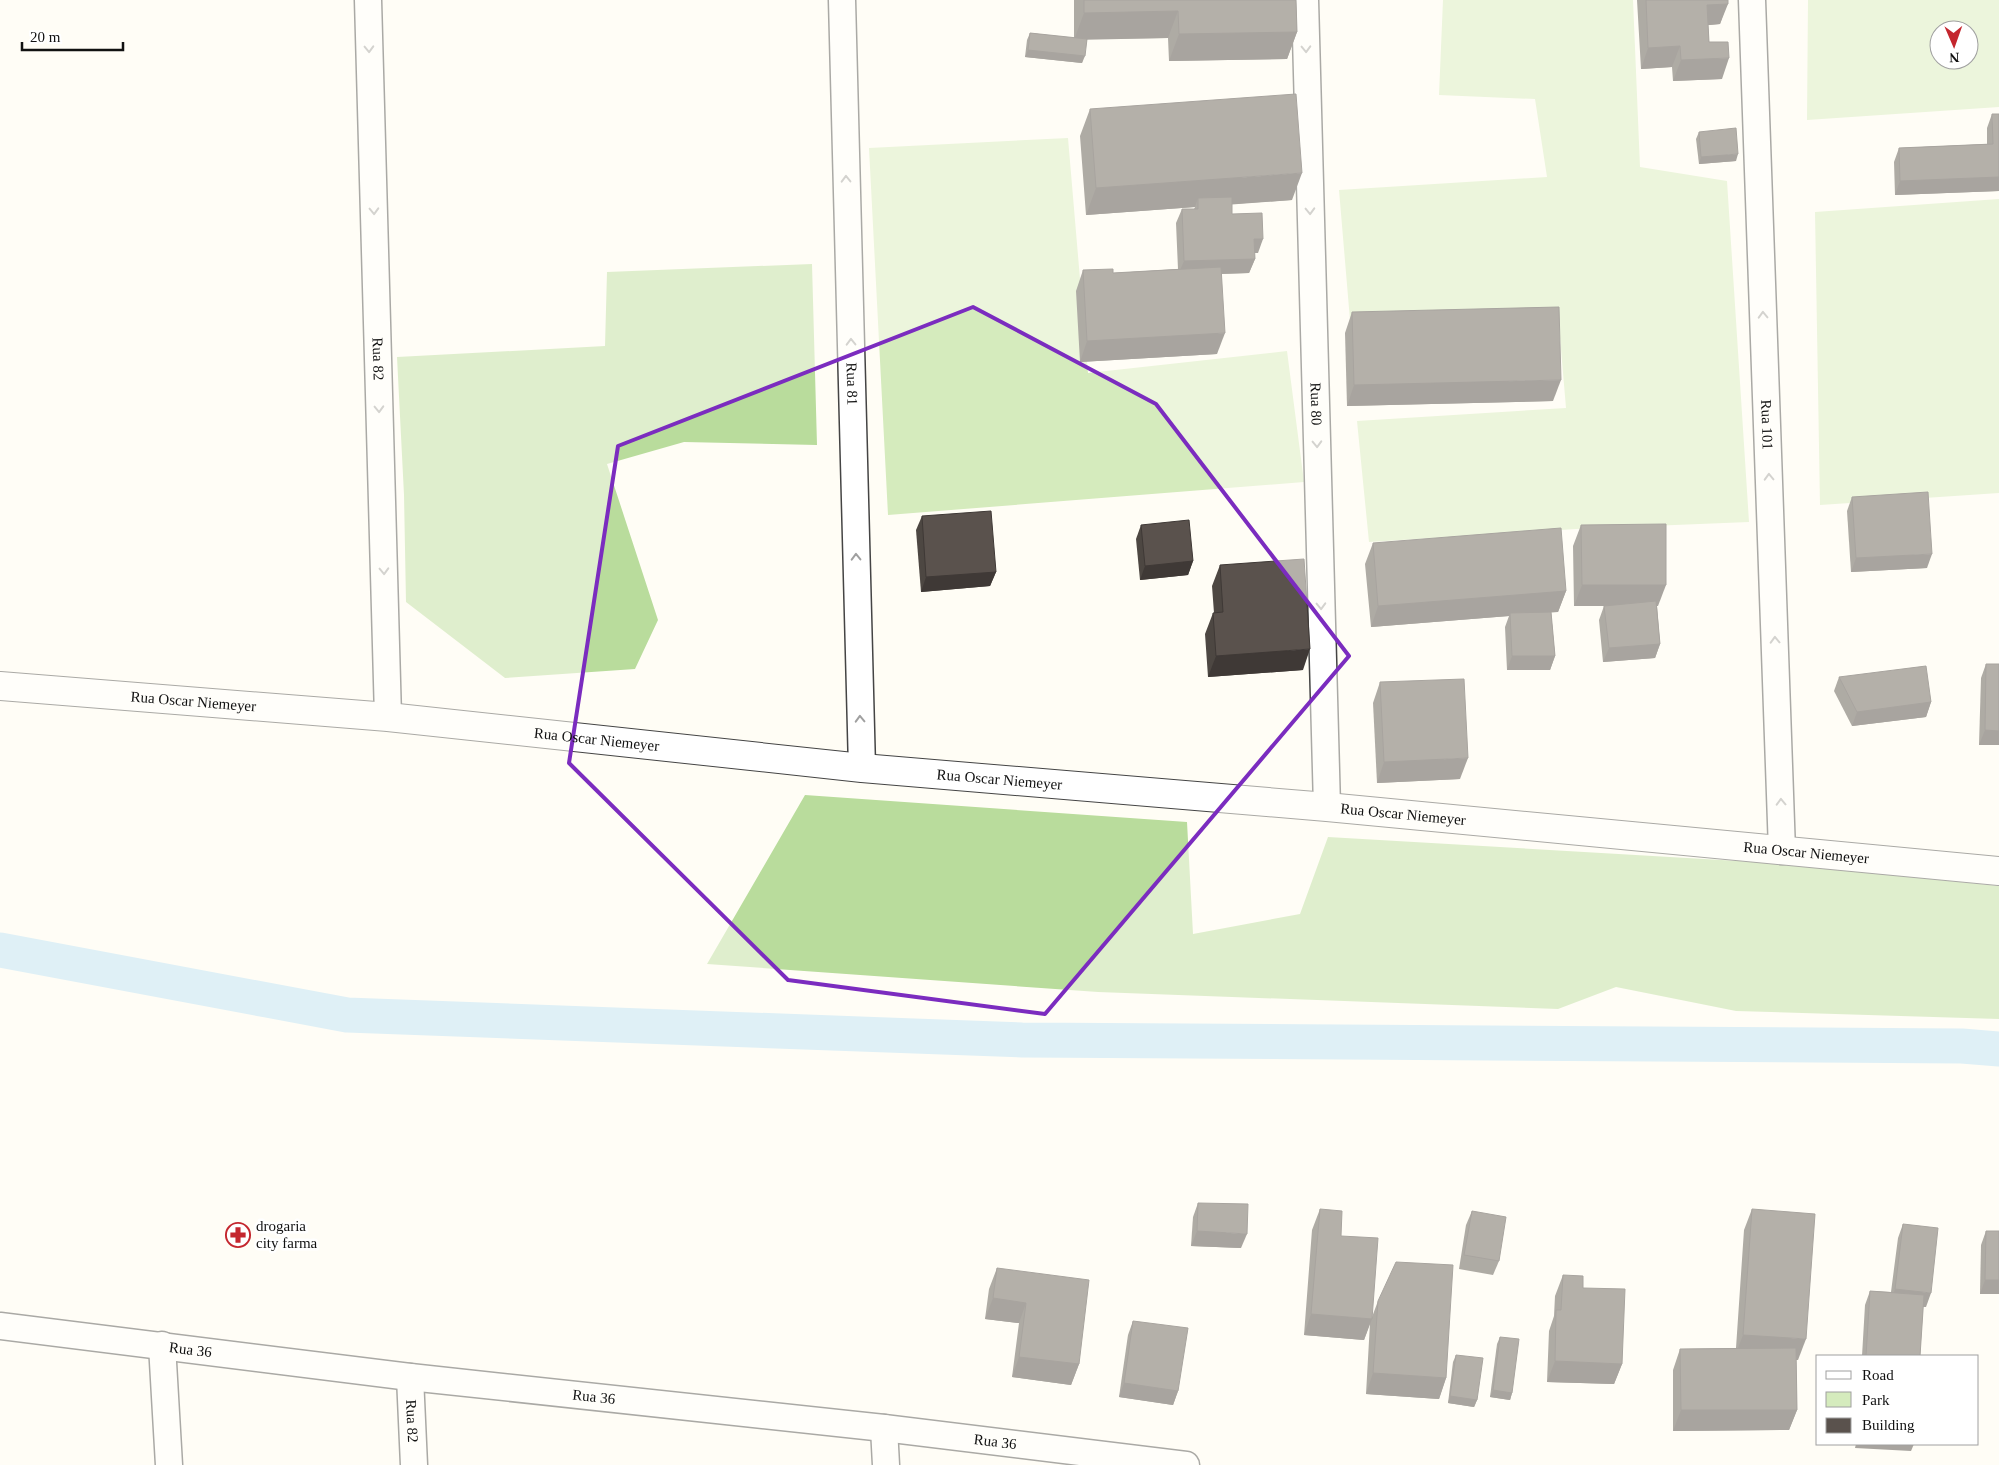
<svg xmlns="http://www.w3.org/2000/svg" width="1999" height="1465" viewBox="0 0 1999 1465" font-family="Georgia,serif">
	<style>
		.green { fill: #d5ebbd; fill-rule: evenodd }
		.forest { fill: #b9dc9c }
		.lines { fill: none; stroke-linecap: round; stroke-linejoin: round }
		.canal { stroke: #b9e0f7; stroke-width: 35 }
		.minor-casing { stroke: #444; stroke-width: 29 }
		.tertiary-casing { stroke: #444; stroke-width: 30 }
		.minor { stroke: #fff; stroke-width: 26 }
		.tertiary { stroke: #fff; stroke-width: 28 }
		.wall { fill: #4d4742 }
		.shaded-wall { fill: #3f3936 }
		.building { fill: #5a524d; stroke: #3f3936 }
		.oneway { stroke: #a0a0a0 }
		.marked { fill: none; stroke: #7b2cbf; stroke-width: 4; stroke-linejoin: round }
		.labels { text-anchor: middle; stroke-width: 5; stroke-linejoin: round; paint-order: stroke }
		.street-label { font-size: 15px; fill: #111; stroke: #fff }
		.poi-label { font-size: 15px; fill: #111; stroke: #fff; text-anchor: start }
	</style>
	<rect width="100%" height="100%" fill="#fffdf5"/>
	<!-- green -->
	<g class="green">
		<polygon points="1443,0 1633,0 1640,167 1727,181 1749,522 1576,529 1369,542 1357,421 1566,408 1558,314 1350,320 1339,190 1547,177 1535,99 1439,95"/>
		<path d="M1808,0H1999V107L1807,120ZM1939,30H1969V60H1939Z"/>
		<polygon points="1068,138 1088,373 1287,351 1304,482 888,515 869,148"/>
		<polygon points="1999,199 1999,493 1820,505 1815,212"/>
	</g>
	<!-- forest -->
	<g class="forest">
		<polygon points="812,264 817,445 684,442 607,464 658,620 635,669 505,678 406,602 404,495 397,357 605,346 607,272"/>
		<polygon points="805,795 1187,822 1193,934 1300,914 1328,837 1773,863 1999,886 1999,1019 1736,1011 1616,987 1558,1009 1098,992 707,964"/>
	</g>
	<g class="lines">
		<!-- canal -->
		<polyline class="canal" points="0,950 347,1015 1022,1040 1962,1046 1999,1049"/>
		<defs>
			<g id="minor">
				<path id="s1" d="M368,0L388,717"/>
				<path id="s2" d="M842,0L862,768"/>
				<path id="s3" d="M1305,0L1327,807"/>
				<path id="s4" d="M1752,0L1782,851"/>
				<path id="s5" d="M0,1326L410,1377L884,1428L1186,1465"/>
				<polyline points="162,1345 169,1465"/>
				<path id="s6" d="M410,1377L414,1465"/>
				<polyline points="884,1428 886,1465"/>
			</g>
			<g id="tertiary">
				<path id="s7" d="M0,686L388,717L862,768L1327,807L1999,871"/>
			</g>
		</defs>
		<!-- minor casing -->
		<use href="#minor" class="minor-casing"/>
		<!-- tertiary casing -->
		<use href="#tertiary" class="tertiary-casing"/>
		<!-- minor -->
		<use href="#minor" class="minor"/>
		<!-- tertiary -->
		<use href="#tertiary" class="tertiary"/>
	</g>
	<!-- wall -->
	<g class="wall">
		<polygon points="1074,0 1296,0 1297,32 1287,59 1169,61 1168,38 1087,39 1082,63 1025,57 1027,40 1030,33 1074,38"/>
		<polygon points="1637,0 1728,0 1720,24 1708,25 1709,42 1722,79 1673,81 1672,67 1641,69"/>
		<polygon points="1090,109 1292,200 1232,204 1232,214 1258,253 1254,253 1255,259 1249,273 1222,274 1217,354 1080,362 1076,291 1083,270 1113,273 1178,269 1176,223 1182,209 1194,209 1195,207 1086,215 1080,136"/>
		<polygon points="1992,114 1999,191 1895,195 1894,162 1899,148 1987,144 1987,128"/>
		<polygon points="1699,132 1736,161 1699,164 1696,139"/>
		<polygon points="1352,312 1553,401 1347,406 1345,333"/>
		<polygon points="1852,497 1927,568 1851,572 1847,511"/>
		<polygon points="922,516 996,572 990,586 921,592 916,530"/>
		<polygon points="1141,525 1193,561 1188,575 1140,580 1136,539"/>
		<polygon points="1581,525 1658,606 1657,606 1660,644 1655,658 1603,662 1599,620 1604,606 1574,606 1573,546"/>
		<polygon points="1373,543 1566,591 1558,612 1551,612 1555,656 1550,670 1507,670 1505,627 1509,616 1371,627 1365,564"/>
		<polygon points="1220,565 1303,670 1208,677 1205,634 1213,613 1214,613 1212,586"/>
		<polygon points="1986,664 1999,664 1999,745 1979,745 1981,678"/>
		<polygon points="1839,677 1931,702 1926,717 1852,726 1834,691"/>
		<polygon points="1380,682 1460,779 1377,783 1373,703"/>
		<polygon points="1198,1203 1241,1248 1191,1246 1193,1217"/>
		<polygon points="1320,1209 1341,1236 1372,1317 1378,1301 1446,1378 1439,1399 1366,1394 1370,1323 1364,1340 1304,1335 1312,1230"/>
		<polygon points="1752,1209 1798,1360 1796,1360 1797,1410 1789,1430 1673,1431 1673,1370 1680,1349 1736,1348 1744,1230"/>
		<polygon points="1472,1211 1499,1261 1493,1275 1459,1269 1466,1225"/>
		<polygon points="1903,1224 1926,1307 1923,1307 1920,1356 1862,1356 1865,1305 1870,1291 1891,1292 1898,1238"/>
		<polygon points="1986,1231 1999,1231 1999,1294 1980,1294 1981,1245"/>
		<polygon points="997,1268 1079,1364 1071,1385 1012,1377 1019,1323 985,1319 989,1289"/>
		<polygon points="1563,1275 1583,1288 1622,1364 1614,1384 1547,1382 1549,1331 1554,1316 1555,1296"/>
		<polygon points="1133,1321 1178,1391 1173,1405 1119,1397 1128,1335"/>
		<polygon points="1500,1337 1512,1393 1510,1400 1490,1397 1497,1344"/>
		<polygon points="1456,1355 1477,1400 1474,1407 1448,1403 1453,1362"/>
	</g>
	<!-- shaded-wall -->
	<g class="shaded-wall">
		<polygon points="1728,4 1720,24 1699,26 1707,5"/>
		<polygon points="1178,11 1168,38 1074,40 1084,13"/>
		<polygon points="1297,32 1287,59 1169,61 1179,34"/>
		<polygon points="1680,46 1672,67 1641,69 1648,48"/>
		<polygon points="1028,50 1085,56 1082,63 1025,57"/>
		<polygon points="1729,58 1722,79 1673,81 1681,60"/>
		<polygon points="1738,154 1736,161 1699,164 1701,157"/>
		<polygon points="1302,173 1292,200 1198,207 1198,198 1195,207 1086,215 1096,188"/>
		<polygon points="1999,177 1999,191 1895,195 1900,181"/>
		<polygon points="1254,239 1263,239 1258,253 1249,253"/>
		<polygon points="1255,259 1249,273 1178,275 1184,261"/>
		<polygon points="1225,333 1217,354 1080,362 1087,341"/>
		<polygon points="1561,380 1553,401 1347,406 1354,385"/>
		<polygon points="1932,554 1927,568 1851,572 1856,558"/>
		<polygon points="1193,561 1188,575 1140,580 1145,566"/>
		<polygon points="996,572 990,586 921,592 926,577"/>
		<polygon points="1582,585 1666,585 1658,606 1574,606"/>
		<polygon points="1566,591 1558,612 1510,616 1510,613 1509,616 1371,627 1378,606"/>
		<polygon points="1660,644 1655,658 1603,662 1609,648"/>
		<polygon points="1310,649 1303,670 1208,677 1216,656"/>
		<polygon points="1512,656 1555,656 1550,670 1507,670"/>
		<polygon points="1931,702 1926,717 1852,726 1857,712"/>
		<polygon points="1985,730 1999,731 1999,745 1979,745"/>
		<polygon points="1468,758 1460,779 1377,783 1384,762"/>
		<polygon points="1197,1231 1247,1234 1241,1248 1191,1246"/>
		<polygon points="1985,1280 1999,1280 1999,1294 1980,1294"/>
		<polygon points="1895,1289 1931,1293 1926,1307 1890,1303"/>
		<polygon points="993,1298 1026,1303 1019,1323 985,1319"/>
		<polygon points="1311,1314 1372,1319 1364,1340 1304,1335"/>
		<polygon points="1743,1335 1806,1339 1798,1360 1735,1356"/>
		<polygon points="1019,1357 1079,1364 1071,1385 1012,1377"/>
		<polygon points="1555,1361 1622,1364 1614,1384 1547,1382"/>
		<polygon points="1373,1373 1446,1378 1439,1399 1366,1394"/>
		<polygon points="1124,1383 1178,1391 1173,1405 1119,1397"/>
		<polygon points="1493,1390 1512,1393 1510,1400 1490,1397"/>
		<polygon points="1450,1396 1477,1400 1474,1407 1448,1403"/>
		<polygon points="1681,1410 1797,1410 1789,1430 1673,1431"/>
		<polygon points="1856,1444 1914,1444 1911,1451 1855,1448"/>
	</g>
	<!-- building -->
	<g class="building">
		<polygon points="1084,0 1296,0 1297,32 1179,34 1178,11 1084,13"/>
		<polygon points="1646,0 1728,0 1728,4 1707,5 1709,42 1728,42 1729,58 1681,60 1680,46 1648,48"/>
		<polygon points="1030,33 1087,39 1085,56 1028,50"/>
		<polygon points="1296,94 1302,173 1096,188 1090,109"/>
		<polygon points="1992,114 1999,114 1999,177 1900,181 1899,148 1993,144"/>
		<polygon points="1736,128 1738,154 1701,157 1699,132"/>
		<polygon points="1232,197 1232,214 1262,213 1263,239 1254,239 1255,259 1184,261 1182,209 1198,209 1198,198"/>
		<polygon points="1221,267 1225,333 1087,341 1083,270 1113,269 1113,273"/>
		<polygon points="1559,307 1561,380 1354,385 1352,312"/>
		<polygon points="1928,492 1932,554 1856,558 1852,497"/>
		<polygon points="991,511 996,572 926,577 922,516"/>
		<polygon points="1189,520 1193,561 1145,566 1141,525"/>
		<polygon points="1666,524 1666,585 1582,585 1581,525"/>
		<polygon points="1561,528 1566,591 1378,606 1373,543"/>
		<polygon points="1304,559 1310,649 1216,656 1213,613 1223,612 1220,565"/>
		<polygon points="1656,601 1660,644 1609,648 1604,606"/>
		<polygon points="1551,612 1555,656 1512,656 1510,613"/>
		<polygon points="1986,664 1999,664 1999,731 1985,730"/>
		<polygon points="1926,666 1931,702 1857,712 1839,677"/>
		<polygon points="1464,679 1468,758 1384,762 1380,682"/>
		<polygon points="1198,1203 1248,1204 1247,1234 1197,1231"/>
		<polygon points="1320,1209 1342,1211 1341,1236 1378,1238 1372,1319 1311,1314"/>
		<polygon points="1752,1209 1815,1214 1806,1339 1743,1335"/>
		<polygon points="1472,1211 1506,1217 1499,1261 1464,1255"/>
		<polygon points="1903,1224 1938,1228 1931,1293 1895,1289"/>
		<polygon points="1986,1231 1999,1231 1999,1280 1985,1280"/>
		<polygon points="1396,1262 1453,1265 1446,1378 1373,1373 1378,1301"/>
		<polygon points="997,1268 1089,1280 1079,1364 1019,1357 1026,1303 993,1298"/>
		<polygon points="1563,1275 1583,1276 1583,1288 1625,1289 1622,1364 1555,1361 1556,1310 1561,1310"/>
		<polygon points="1870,1291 1924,1295 1920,1356 1866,1356"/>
		<polygon points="1133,1321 1188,1328 1178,1391 1124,1383"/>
		<polygon points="1500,1337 1519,1339 1512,1393 1493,1390"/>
		<polygon points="1796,1348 1797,1410 1681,1410 1680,1349"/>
		<polygon points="1456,1355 1483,1358 1477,1400 1450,1396"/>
	</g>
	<!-- one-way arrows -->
	<defs><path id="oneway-chevron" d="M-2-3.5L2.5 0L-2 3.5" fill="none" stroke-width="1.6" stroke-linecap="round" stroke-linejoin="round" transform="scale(1.25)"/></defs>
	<g class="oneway">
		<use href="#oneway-chevron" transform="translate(369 49) rotate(88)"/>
		<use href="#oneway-chevron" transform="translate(1306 49) rotate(88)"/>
		<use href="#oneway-chevron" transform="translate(846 179) rotate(-91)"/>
		<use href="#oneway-chevron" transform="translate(374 211) rotate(88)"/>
		<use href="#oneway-chevron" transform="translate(1310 211) rotate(88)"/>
		<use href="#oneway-chevron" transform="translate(1763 315) rotate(-92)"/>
		<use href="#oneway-chevron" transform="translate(851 342) rotate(-91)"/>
		<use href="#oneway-chevron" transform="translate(379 409) rotate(88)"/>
		<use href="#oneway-chevron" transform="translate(1317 444) rotate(88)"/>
		<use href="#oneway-chevron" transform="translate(1769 477) rotate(-92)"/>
		<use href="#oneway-chevron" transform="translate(856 557) rotate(-91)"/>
		<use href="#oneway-chevron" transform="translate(384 571) rotate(88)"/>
		<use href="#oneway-chevron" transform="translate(1321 606) rotate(88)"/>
		<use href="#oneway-chevron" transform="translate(1775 640) rotate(-92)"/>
		<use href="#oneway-chevron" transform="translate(860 719) rotate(-92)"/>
		<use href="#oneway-chevron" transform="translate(1781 802) rotate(-92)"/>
	</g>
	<!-- marked area -->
	<path d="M0 0H1999V1465H0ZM973,307L1156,404L1349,656L1045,1014L788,980L569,763L618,446Z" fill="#fffdf5" fill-opacity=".55" fill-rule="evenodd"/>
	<path class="marked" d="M973,307L1156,404L1349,656L1045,1014L788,980L569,763L618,446Z"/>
	<!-- icons -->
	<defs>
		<symbol id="pharmacy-ring" viewBox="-11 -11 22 22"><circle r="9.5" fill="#fff" stroke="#c4262e" stroke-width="1.5"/><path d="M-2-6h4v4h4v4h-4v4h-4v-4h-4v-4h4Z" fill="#c4262e"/></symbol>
	</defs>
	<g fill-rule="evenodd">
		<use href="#pharmacy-ring" x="224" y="1221" width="28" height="28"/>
	</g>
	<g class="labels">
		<!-- street labels -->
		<g class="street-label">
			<text dy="5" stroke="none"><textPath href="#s1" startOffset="359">Rua 82</textPath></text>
			<text dy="5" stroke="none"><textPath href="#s2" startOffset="384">Rua 81</textPath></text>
			<text dy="5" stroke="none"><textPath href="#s3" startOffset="404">Rua 80</textPath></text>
			<text dy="5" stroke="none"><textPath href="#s4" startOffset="425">Rua 101</textPath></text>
			<text dy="5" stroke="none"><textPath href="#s7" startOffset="194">Rua Oscar Niemeyer</textPath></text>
			<text dy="5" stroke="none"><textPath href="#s7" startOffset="599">Rua Oscar Niemeyer</textPath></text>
			<text dy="5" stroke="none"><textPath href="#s7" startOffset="1004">Rua Oscar Niemeyer</textPath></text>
			<text dy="5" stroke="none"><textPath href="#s7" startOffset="1409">Rua Oscar Niemeyer</textPath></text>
			<text dy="5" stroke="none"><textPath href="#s7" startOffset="1814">Rua Oscar Niemeyer</textPath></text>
			<text dy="5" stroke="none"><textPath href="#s5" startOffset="192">Rua 36</textPath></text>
			<text dy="5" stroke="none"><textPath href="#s5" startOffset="598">Rua 36</textPath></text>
			<text dy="5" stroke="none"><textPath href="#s6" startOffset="44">Rua 82</textPath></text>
			<text dy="5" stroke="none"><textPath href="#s5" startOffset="1002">Rua 36</textPath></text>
		</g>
		<!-- poi labels -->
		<g class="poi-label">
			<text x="256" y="1231">drogaria<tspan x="256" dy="17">city farma</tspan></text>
		</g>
	</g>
	<!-- legend -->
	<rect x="1816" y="1355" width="162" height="90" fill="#ffffff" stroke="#a0a0a0"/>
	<rect x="1826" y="1371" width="25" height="8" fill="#ffffff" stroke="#a0a0a0"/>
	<text x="1862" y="1380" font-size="15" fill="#111111">Road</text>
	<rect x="1826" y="1392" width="25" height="15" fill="#d5ebbd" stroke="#a0a0a0"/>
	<text x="1862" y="1405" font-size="15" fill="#111111">Park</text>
	<rect x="1826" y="1418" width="25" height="15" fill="#5a524d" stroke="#a0a0a0"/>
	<text x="1862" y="1430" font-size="15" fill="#111111">Building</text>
	<!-- north arrow -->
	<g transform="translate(1954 45) rotate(178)"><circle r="24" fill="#ffffff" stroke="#a0a0a0"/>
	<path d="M0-4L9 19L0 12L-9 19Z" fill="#c4262e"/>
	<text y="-8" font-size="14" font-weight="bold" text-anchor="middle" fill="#111111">N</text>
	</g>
	<!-- scale -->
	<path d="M22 42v8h101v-8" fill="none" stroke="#111111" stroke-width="2.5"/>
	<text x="30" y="42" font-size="15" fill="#111111" stroke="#ffffff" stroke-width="4" paint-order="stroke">20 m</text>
</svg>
